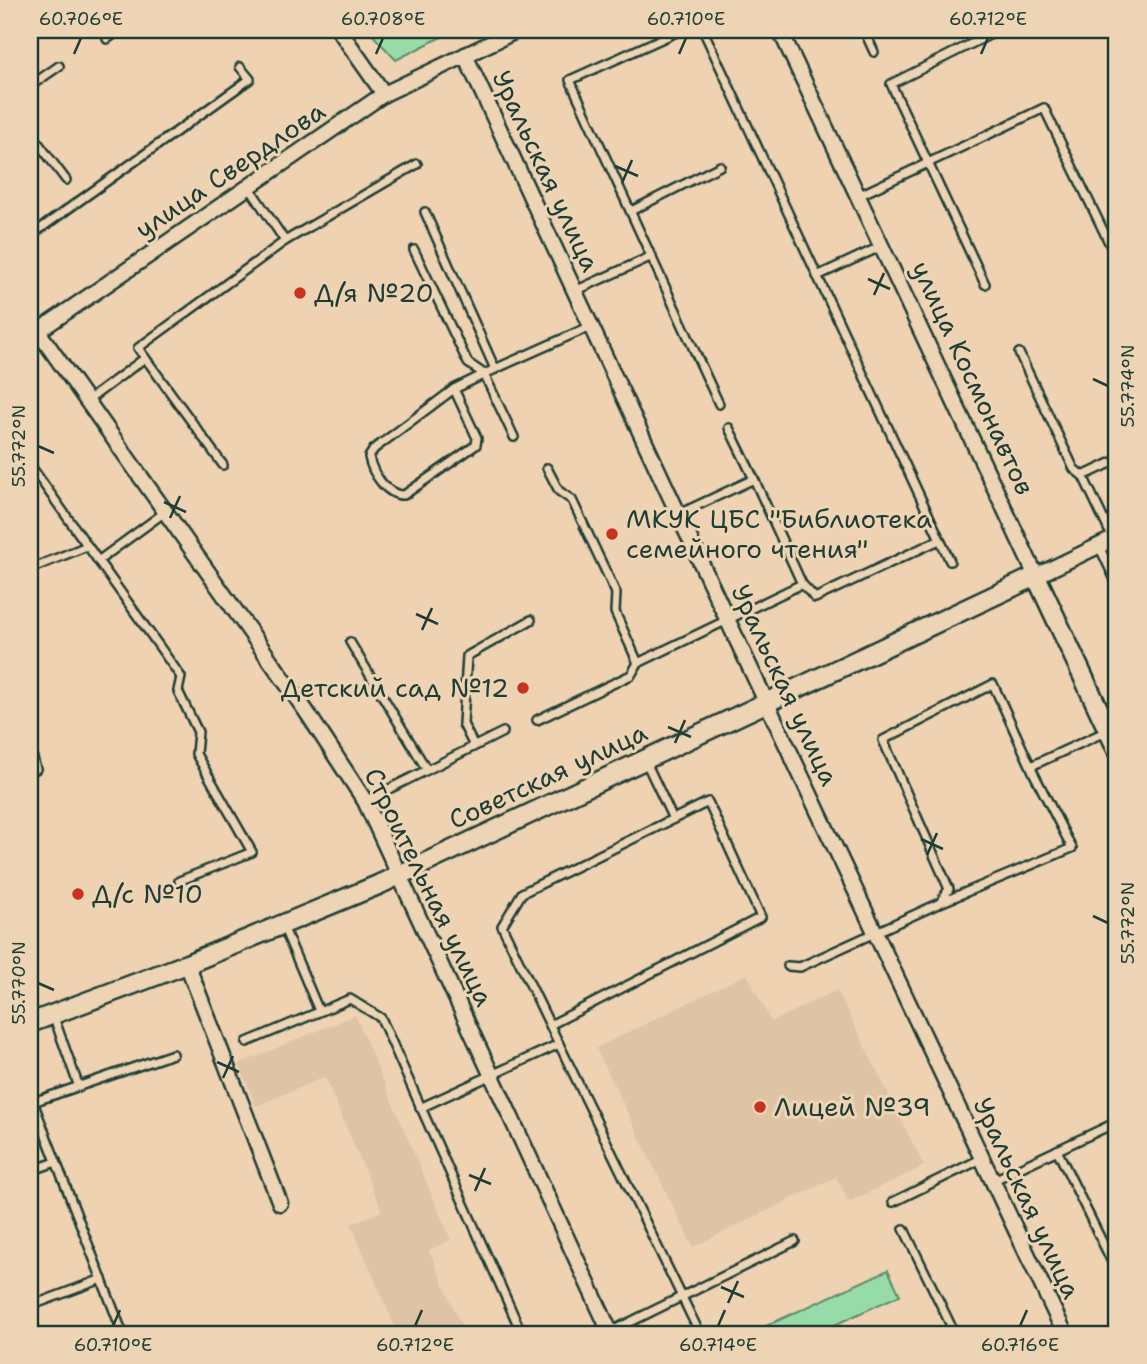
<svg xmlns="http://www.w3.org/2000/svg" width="1147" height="1364" viewBox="0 0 1147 1364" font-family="'Shantell Sans',sans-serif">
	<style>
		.built { fill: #dec3a5 }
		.green { fill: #97dca8; stroke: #5b8c6e; stroke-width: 2 }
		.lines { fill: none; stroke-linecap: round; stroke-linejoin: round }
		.service-casing { stroke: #1f3d34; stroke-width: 12 }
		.minor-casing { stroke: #1f3d34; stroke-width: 19 }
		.tertiary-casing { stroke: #1f3d34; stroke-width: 23 }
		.service { stroke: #edd4b5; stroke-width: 7 }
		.minor { stroke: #edd4b5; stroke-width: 14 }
		.tertiary { stroke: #edd4b5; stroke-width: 18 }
		.ticks { fill: none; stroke: #1f3d34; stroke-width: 2.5 }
		.poi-dot { fill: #c8321e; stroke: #edd4b5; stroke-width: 2.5 }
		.labels { text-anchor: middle; stroke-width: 6; stroke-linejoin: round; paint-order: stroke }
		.street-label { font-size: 26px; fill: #1f3d34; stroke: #edd4b5 }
		.poi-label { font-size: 26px; fill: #1f3d34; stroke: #edd4b5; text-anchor: start }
		.neatline { fill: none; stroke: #1f3d34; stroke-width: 2.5 }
		.ticks-label { font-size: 18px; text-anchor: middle; fill: #1f3d34 }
	</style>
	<rect width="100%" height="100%" fill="#efd2b2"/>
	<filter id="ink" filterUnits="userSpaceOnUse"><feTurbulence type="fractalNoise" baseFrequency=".0143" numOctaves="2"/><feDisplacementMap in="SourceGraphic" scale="14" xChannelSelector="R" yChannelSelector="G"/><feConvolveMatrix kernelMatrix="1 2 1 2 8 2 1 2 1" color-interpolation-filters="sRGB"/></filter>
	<g filter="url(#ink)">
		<!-- built -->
		<g class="built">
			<polygon points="747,974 771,1022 837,990 924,1166 849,1202 836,1177 693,1247 596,1048"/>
			<polygon points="355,1015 451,1240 429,1250 465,1334 398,1334 351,1224 382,1211 325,1077 256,1106 239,1064"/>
		</g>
		<!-- green -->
		<g class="green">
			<polygon points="368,30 455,30 396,60"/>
			<polygon points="888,1270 900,1295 815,1334 757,1334 755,1331"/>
		</g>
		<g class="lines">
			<defs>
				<g id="service">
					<polyline points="681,30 570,80 719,404"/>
					<polyline points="703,30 950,561"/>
					<polyline points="864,30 874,52"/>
					<polyline points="107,39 120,30"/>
					<polyline points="30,86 59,66"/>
					<polyline points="30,132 66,180"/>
					<polyline points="249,187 285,241"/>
					<polyline points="858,196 1044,108 1117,259"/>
					<polyline points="631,211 720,166"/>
					<polyline points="425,212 495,369 591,326"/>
					<polyline points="30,236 250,79 240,67"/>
					<polyline points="414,250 468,363 484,374 514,437"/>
					<polyline points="817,276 882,246"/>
					<polyline points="985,284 891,84 999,30"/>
					<polyline points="575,291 652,256"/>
					<polyline points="1019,353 1074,469 1083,476 1117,460"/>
					<path d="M454,389L477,438L476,445L404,495C387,496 372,473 369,457L374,449L454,389L495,369"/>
					<polyline points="87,401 145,358"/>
					<polyline points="729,428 754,479"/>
					<polyline points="30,465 181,677 178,691 198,732 196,754 252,852 179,881"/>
					<polyline points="223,465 138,348 285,241 417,164"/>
					<polyline points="1083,476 1113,539"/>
					<polyline points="679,514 754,479 802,584 815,598 939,540"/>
					<polyline points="1099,546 1117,584"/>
					<polyline points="98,561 165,512"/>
					<polyline points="30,569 87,546"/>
					<polyline points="350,642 427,770 503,732"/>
					<polyline points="638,663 802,584"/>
					<polyline points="537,720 631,675 638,663 615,612 616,593 572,500 559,491 547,468"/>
					<polyline points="474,746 463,724 467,656 531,620"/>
					<polyline points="30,748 36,769 30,771"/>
					<polyline points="645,760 673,819"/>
					<polyline points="1031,766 1107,731"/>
					<polyline points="365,801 427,770"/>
					<polyline points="283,926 319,1011"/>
					<polyline points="788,966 800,967 940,903 1072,848 1035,776 993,684 883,740 949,889 940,903"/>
					<polyline points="53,1015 79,1087"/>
					<polyline points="550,1025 761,917 708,802 522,893 502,926 559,1044 700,1334"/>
					<polyline points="247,1042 350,999 381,1018 522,1334"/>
					<polyline points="420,1108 559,1044"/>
					<polyline points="1057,1150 1117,1272"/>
					<polyline points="30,1171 56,1162"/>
					<polyline points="992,1181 1117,1122"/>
					<polyline points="893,1202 981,1159"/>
					<polyline points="904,1229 955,1334"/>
					<polyline points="30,1306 102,1279"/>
					<polyline points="610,1332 795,1241"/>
					<polyline points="123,1334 33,1102 173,1054"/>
					<polyline points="1050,1334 1062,1328"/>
				</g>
				<g id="minor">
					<polyline points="339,30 384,94"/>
					<polyline points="780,30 1036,576 1117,537"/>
					<polyline points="465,55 728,621 1065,1334"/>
					<polyline points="30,320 306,711 365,801 611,1334"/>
					<polyline points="31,336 384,94 518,30"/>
					<polyline points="187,964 280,1203"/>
					<polyline points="30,1326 33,1334"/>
				</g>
				<polyline id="tertiary" points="30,1023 187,964 378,885 1036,576 1117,749"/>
			</defs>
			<!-- service casing -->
			<use href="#service" class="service-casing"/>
			<!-- minor casing -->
			<use href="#minor" class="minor-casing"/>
			<!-- tertiary casing -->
			<use href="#tertiary" class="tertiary-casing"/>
			<!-- service -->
			<use href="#service" class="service"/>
			<!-- minor -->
			<use href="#minor" class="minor"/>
			<!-- tertiary -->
			<use href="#tertiary" class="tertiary"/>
		</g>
	</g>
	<!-- ticks -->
	<path class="ticks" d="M74,54L81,38M376,54L383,38M679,54L686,38M981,54L988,38M615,166L638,176M622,183L632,160M868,279L890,289M874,295L884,273M1093,379L1108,386M38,446L54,453M164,502L186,512M170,518L180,496M416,614L438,624M422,630L432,608M668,727L691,737M675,743L685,720M921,839L943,849M927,855L937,833M1093,916L1108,923M38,983L54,990M217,1062L239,1072M223,1078L233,1056M469,1175L491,1184M475,1191L485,1168M721,1287L744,1297M728,1303L738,1281M113,1326L120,1310M415,1326L422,1310M718,1326L725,1310M1020,1326L1027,1310"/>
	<!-- markers -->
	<g class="poi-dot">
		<circle cx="300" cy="293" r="7"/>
		<circle cx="612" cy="534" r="7"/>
		<circle cx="523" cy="688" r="7"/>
		<circle cx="78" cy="894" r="7"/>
		<circle cx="760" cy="1107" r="7"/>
	</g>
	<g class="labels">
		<!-- street labels -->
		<g class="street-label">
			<text transform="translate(230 170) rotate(-34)" y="9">улица Свердлова</text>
			<text transform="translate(546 171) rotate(65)" y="9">Уральская улица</text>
			<text transform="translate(973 378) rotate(65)" y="9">улица Космонавтов</text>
			<text transform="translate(785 685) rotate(65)" y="9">Уральская улица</text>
			<text transform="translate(548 776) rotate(-25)" y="9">Советская улица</text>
			<text transform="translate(429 887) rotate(64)" y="9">Строительная улица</text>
			<text transform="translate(1027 1198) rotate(65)" y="9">Уральская улица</text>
		</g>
		<!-- poi labels -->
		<g class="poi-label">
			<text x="314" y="302">Д/я №20</text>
			<text x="626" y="528">МКУК ЦБС "Библиотека<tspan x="626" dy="30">семейного чтения"</tspan></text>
			<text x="509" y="697" text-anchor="end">Детский сад №12</text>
			<text x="92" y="903">Д/с №10</text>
			<text x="774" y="1116">Лицей №39</text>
		</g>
	</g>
	<!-- margin -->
	<rect width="1147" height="1364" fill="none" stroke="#edd4b5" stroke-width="77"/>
	<rect x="38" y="38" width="1070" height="1288" class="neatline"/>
	<g class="ticks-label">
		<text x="81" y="25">60.706°E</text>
		<text x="383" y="25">60.708°E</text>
		<text x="686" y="25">60.710°E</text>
		<text x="988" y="25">60.712°E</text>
		<text transform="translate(1128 386) rotate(-90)" y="6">55.774°N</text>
		<text transform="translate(19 446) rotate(-90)" y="6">55.772°N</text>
		<text transform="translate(1128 923) rotate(-90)" y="6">55.772°N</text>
		<text transform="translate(19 983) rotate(-90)" y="6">55.770°N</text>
		<text x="113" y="1351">60.710°E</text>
		<text x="415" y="1351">60.712°E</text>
		<text x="718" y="1351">60.714°E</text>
		<text x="1020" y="1351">60.716°E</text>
	</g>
</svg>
